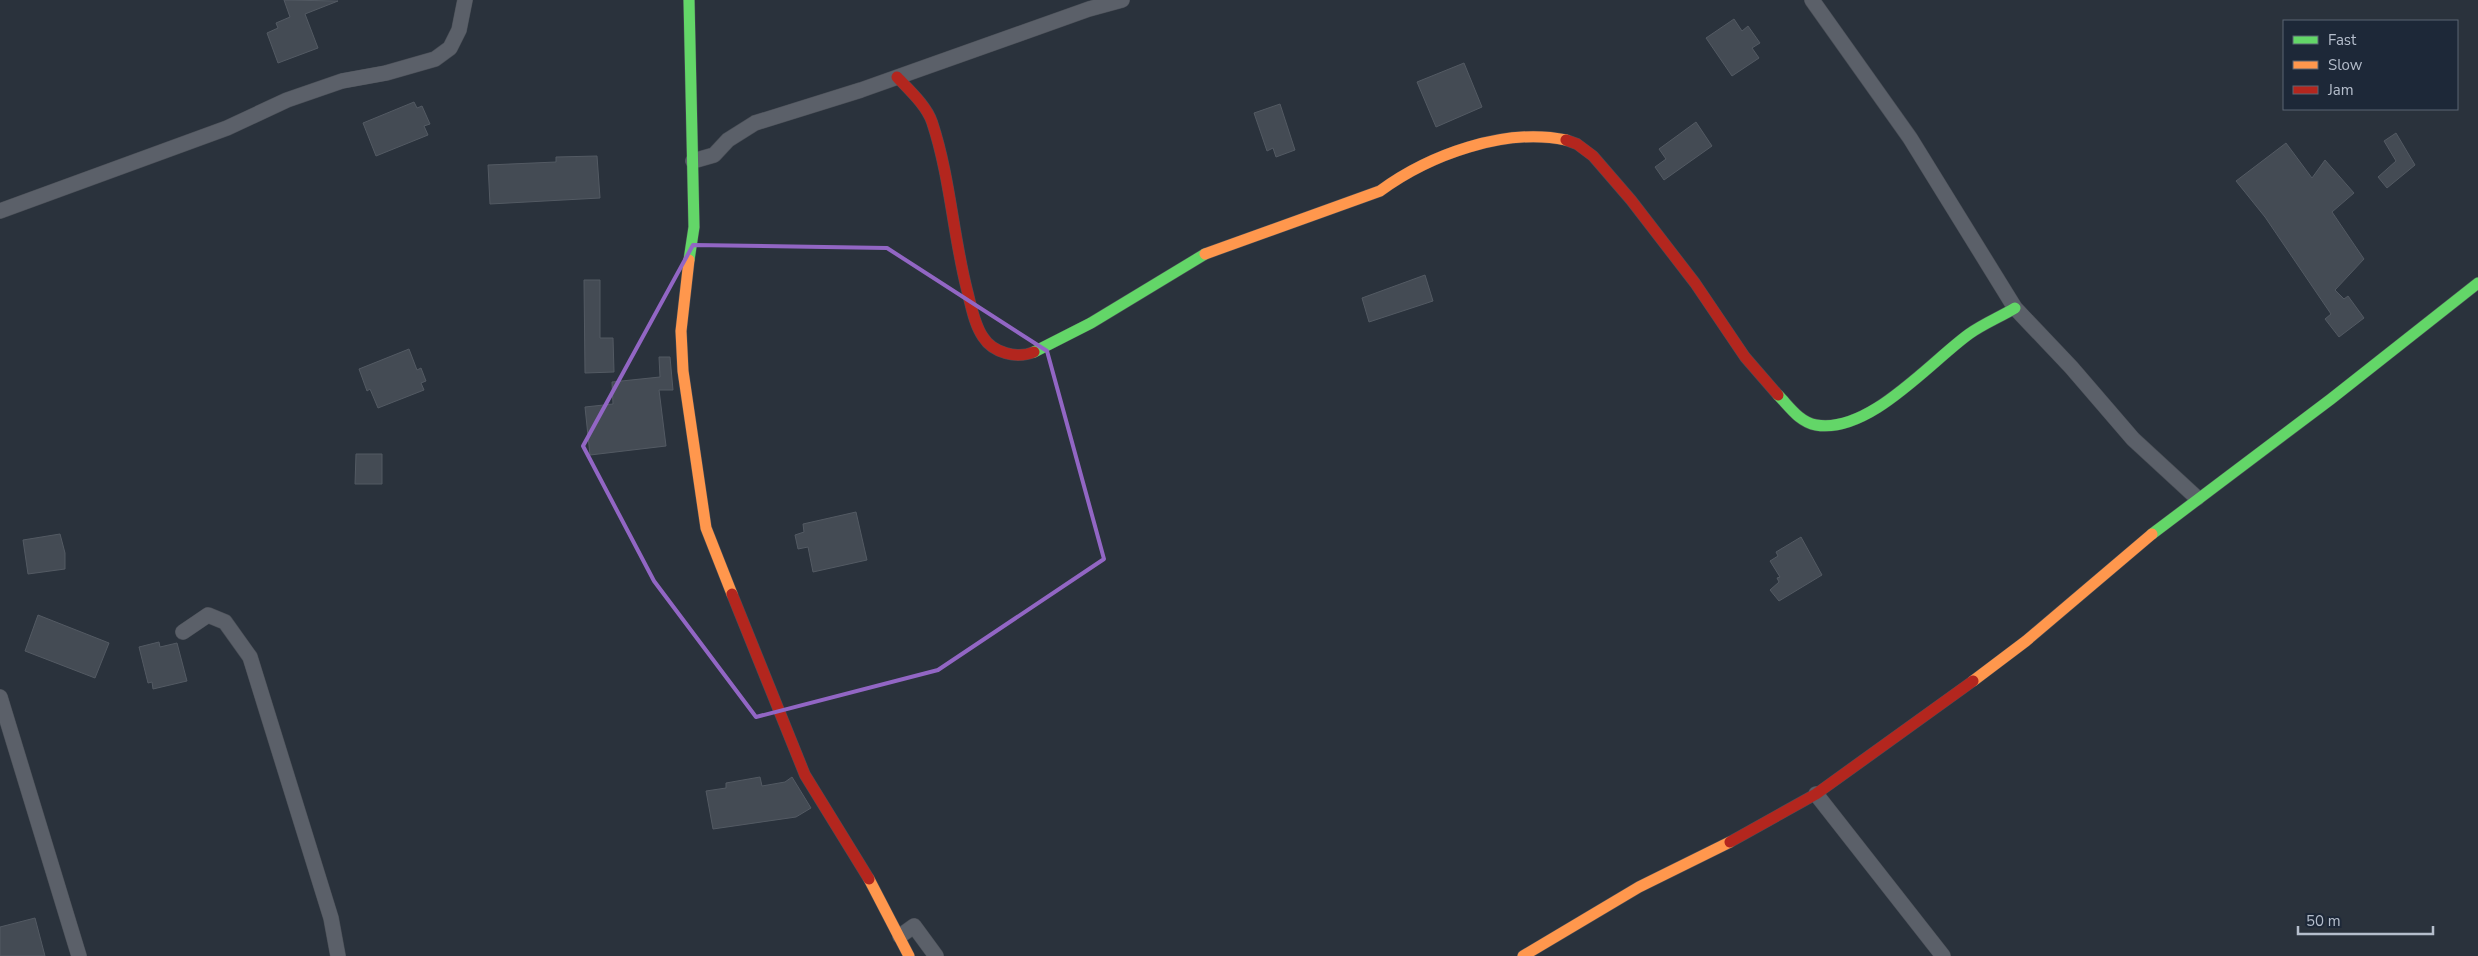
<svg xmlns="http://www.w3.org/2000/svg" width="2478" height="956" viewBox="0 0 2478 956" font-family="'Nunito Sans',sans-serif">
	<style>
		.building { fill: #444b54; stroke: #535a63 }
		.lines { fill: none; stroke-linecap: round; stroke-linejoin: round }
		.street-casing { stroke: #494e56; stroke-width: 16 }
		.fast-casing { stroke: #494e56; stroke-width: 12 }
		.slow-casing { stroke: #494e56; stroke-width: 12 }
		.jam-casing { stroke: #494e56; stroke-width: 12 }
		.street { stroke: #5b6069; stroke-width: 15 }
		.fast { stroke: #63d668; stroke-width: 11 }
		.slow { stroke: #ff974d; stroke-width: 11 }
		.jam { stroke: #b3261e; stroke-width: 11 }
		.marked { fill: none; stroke: #9266c4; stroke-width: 4; stroke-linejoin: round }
	</style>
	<rect width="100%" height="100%" fill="#2a323c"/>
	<!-- building -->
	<g class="building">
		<polygon points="284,0 338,1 305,14 318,48 278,63 267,33 278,28 276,23 290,17"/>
		<polygon points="1734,19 1742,31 1748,26 1760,43 1752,48 1759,58 1732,76 1706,38"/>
		<polygon points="1464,63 1482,107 1436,127 1417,82"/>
		<polygon points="414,102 417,108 422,106 430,124 424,126 428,135 376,156 363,123"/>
		<polygon points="1280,104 1295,150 1276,157 1273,148 1267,151 1254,113"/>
		<polygon points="1696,122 1712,146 1664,180 1655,167 1666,159 1659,149"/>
		<polygon points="2396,133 2415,165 2387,188 2378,177 2396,161 2384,141"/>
		<polygon points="2286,143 2312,178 2325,160 2354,193 2332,212 2364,259 2335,290 2344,299 2348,296 2364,318 2339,337 2325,319 2331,314 2265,217 2236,181"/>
		<polygon points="597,156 600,198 490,204 488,165 556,162 556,157"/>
		<polygon points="1425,275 1433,301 1369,322 1362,298"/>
		<polygon points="584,280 600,280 600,338 613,338 614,372 585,373"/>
		<polygon points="409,349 417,370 421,368 426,381 421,383 424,390 378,408 370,389 367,391 359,369"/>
		<polygon points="659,357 670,357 673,390 659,390 666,446 590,455 585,407 613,404 612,382 660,377"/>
		<polygon points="356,454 382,454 382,484 355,484"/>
		<polygon points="856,512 867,560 813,572 808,547 798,549 795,535 804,532 803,524"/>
		<polygon points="60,534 65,553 65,569 28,574 23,540"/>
		<polygon points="1801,537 1822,575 1779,601 1770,590 1779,582 1777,578 1780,577 1770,561 1778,556 1776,552"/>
		<polygon points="38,615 109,643 95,678 25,651"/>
		<polygon points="159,642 160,647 177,643 187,681 153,689 152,682 148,683 139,647"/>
		<polygon points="760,777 762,786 785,782 792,777 811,808 796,817 713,829 706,791 726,788 726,783"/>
		<polygon points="35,918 45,956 0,956 0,927"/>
	</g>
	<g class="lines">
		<defs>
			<g id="street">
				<polyline points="1812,0 1910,138 2015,308 2071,367 2133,439 2197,498"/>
				<polyline points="693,161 714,155 728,140 755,123 861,90 1089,9 1122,0"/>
				<polyline points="0,211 227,128 287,100 342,81 386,73 435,59 450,48 459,30 465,0"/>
				<polyline points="183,632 208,615 225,622 250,657 331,918 338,956"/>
				<polyline points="0,697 79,956"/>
				<polyline points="1816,794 1943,956"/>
				<polyline points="900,936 914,926 936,956"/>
			</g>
			<g id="fast">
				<polyline points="689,260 694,227 689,0"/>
				<polyline points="1034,352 1091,323 1205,254"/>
				<path d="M1778,395C1789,406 1799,422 1816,425C1869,434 1929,363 1969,334C1983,324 2000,317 2015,308"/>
				<polyline points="2152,534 2331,399 2478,283"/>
			</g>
			<g id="slow">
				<path d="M1205,254L1380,191C1429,155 1505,127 1566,140"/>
				<polyline points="689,260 681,331 683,371 706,528 732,594"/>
				<polyline points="1973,681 2026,641 2152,534"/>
				<polyline points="869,879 909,956"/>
				<polyline points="1523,956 1639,887 1730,842"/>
			</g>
			<g id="jam">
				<path d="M897,77C909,90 926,105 932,122C950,176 953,235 967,290C971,305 974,324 983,337C993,353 1017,359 1034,352"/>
				<polyline points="1566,140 1577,144 1593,156 1631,200 1695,283 1745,357 1778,395"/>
				<polyline points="732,594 805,775 869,879"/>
				<polyline points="1730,842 1816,794 1973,681"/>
			</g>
		</defs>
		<!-- street casing -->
		<use href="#street" class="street-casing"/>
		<!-- fast casing -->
		<use href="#fast" class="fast-casing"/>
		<!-- slow casing -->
		<use href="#slow" class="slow-casing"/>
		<!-- jam casing -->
		<use href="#jam" class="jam-casing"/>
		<!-- street -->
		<use href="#street" class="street"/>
		<!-- fast -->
		<use href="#fast" class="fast"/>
		<!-- slow -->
		<use href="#slow" class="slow"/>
		<!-- jam -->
		<use href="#jam" class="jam"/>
	</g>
	<!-- marked area -->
	<path class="marked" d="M693,245L887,248L1047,351L1104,559L938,670L756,717L654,581L583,446Z"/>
	<!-- legend -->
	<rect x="2283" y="20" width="175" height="90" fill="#1d2838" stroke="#5a6473"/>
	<rect x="2293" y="36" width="25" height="8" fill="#63d668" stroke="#5a6473"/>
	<text x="2328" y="45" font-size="15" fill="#b5becc">Fast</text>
	<rect x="2293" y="61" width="25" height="8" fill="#ff974d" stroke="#5a6473"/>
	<text x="2328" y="70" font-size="15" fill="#b5becc">Slow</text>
	<rect x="2293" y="86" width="25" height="8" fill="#b3261e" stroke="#5a6473"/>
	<text x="2328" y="95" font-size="15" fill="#b5becc">Jam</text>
	<!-- scale -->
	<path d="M2298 926v8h135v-8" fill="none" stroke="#b5becc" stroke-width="2.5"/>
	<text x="2306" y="926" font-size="15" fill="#b5becc" stroke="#1d2838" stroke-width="4" paint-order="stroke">50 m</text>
</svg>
